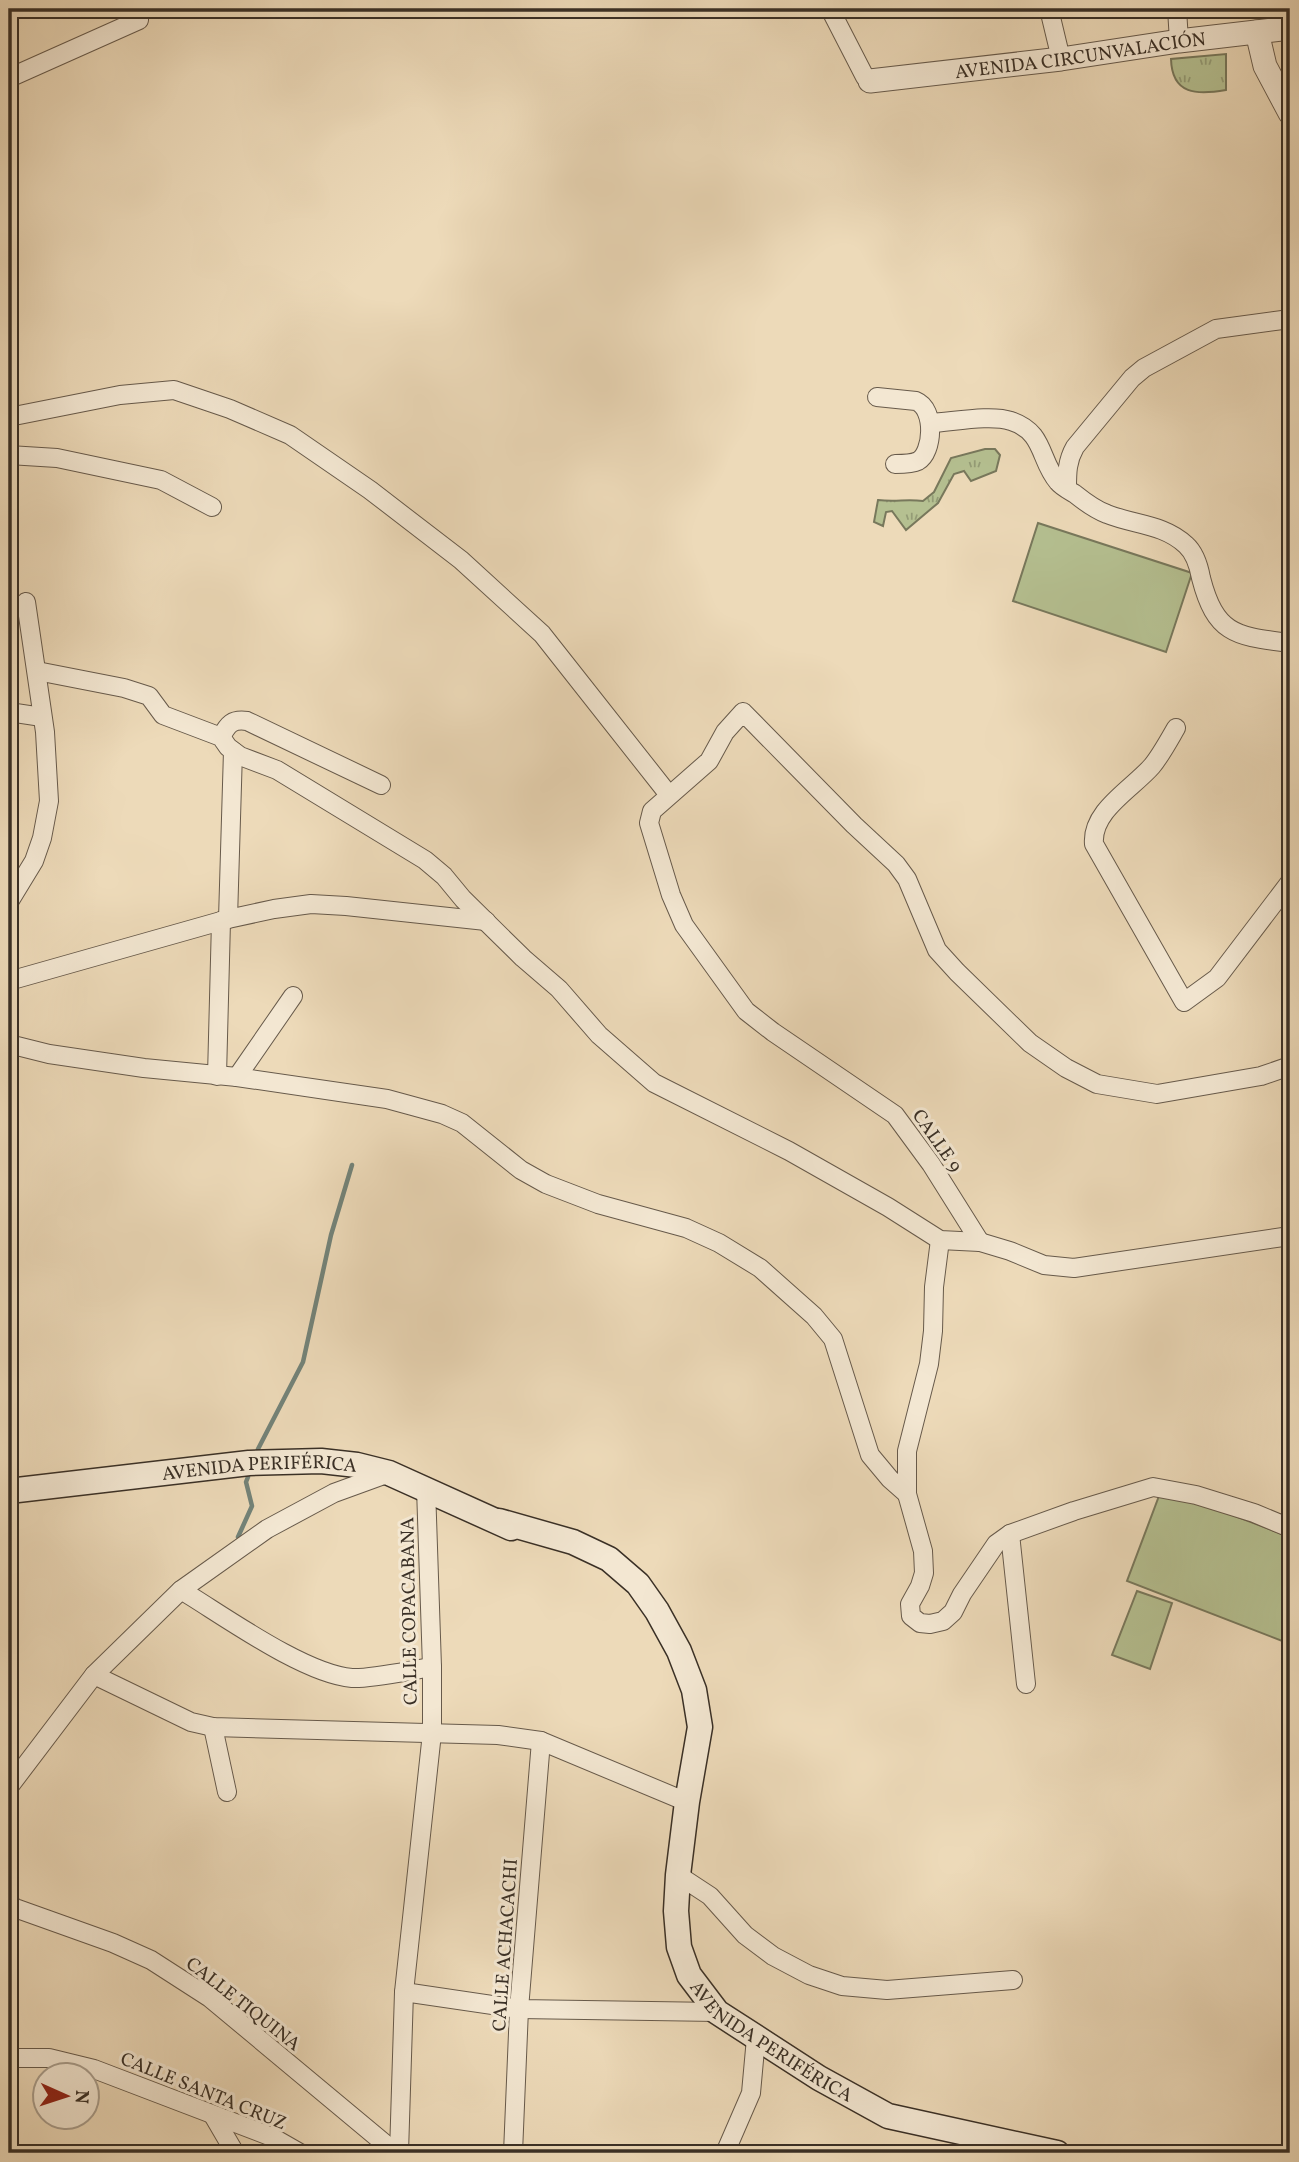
<svg xmlns="http://www.w3.org/2000/svg" width="1299" height="2162" viewBox="0 0 1299 2162" font-family="Vollkorn,serif">
	<style>
		.park { fill: url(#park-tufts); stroke: #78785c; stroke-width: 2 }
		.pitch { fill: #b5c091; stroke: #78785c; stroke-width: 2 }
		.lines { fill: none; stroke-linecap: round; stroke-linejoin: round }
		.stream { stroke: #738379; stroke-width: 4.5 }
		.minor-casing { stroke: #675a4b; stroke-width: 20 }
		.tertiary-casing { stroke: #675a4b; stroke-width: 25 }
		.secondary-casing { stroke: #3a3026; stroke-width: 27 }
		.minor { stroke: #f3e7d2; stroke-width: 18 }
		.tertiary { stroke: #f3e7d2; stroke-width: 23 }
		.secondary { stroke: #f3e7d2; stroke-width: 24 }
		.labels { text-anchor: middle; stroke-width: 6; stroke-linejoin: round; paint-order: stroke }
		.street-label { font-size: 19px; fill: #3a3026; stroke: #f3e7d2 }
	</style>
	<defs>
		<pattern id="park-tufts" width="24" height="20" patternUnits="userSpaceOnUse" patternTransform="scale(1.75)"><rect width="24" height="20" fill="#b5c091"/><path d="M3 7l-1-3M5 7V3M7 7l1-3M15 17l-1-3M17 17v-4M19 17l1-3" fill="none" stroke="#949c76"/></pattern>
	</defs>
	<rect width="100%" height="100%" fill="#eddab9"/>
	<filter id="stains"><feTurbulence type="fractalNoise" baseFrequency=".00286" numOctaves="4"/><feColorMatrix values="0 0 0 0 .2 0 0 0 0 .09 0 0 0 0 .02 0 0 0 .5 -.17"/></filter>
	<radialGradient id="worn" r=".72"><stop offset=".6" stop-color="#630" stop-opacity="0"/><stop offset="1" stop-color="#630" stop-opacity=".3"/></radialGradient>
	<!-- park -->
	<g class="park">
		<path d="M1226,54V90C1197,95 1172,95 1171,59Z"/>
		<path d="M985,449H995L1000,455L996,471L971,481L964,471L954,474L938,503L906,530L892,511L886,512L883,526L874,522L878,500C895,502 907,499 923,501L934,492L951,458Z"/>
	</g>
	<!-- pitch -->
	<g class="pitch">
		<polygon points="1038,523 1192,573 1166,652 1013,601"/>
		<polygon points="1162,1488 1290,1537 1290,1644 1127,1581"/>
		<polygon points="1137,1591 1172,1603 1150,1669 1112,1655"/>
	</g>
	<g class="lines">
		<!-- stream -->
		<g class="stream">
			<polyline points="258,1449 303,1362 331,1235 352,1165"/>
			<polyline points="238,1537 252,1506 246,1482 248,1477"/>
		</g>
		<defs>
			<g id="minor">
				<polyline points="830,9 865,77 870,81"/>
				<polyline points="1049,9 1061,59"/>
				<polyline points="1177,9 1179,41"/>
				<polyline points="9,78 139,20 137,9"/>
				<path d="M877,397L916,401C936,409 933,453 918,461C912,464 902,464 895,464"/>
				<polyline points="9,417 120,395 174,390 230,409 290,435 370,490 461,560 542,634 669,795"/>
				<path d="M931,423C952,422 991,414 1011,421C1045,432 1039,460 1058,482C1062,487 1070,491 1075,494C1085,502 1096,510 1107,514C1134,525 1164,524 1186,545C1195,553 1199,567 1201,578C1216,636 1237,636 1290,643"/>
				<polyline points="9,455 57,458 161,480 212,507"/>
				<path d="M1067,488C1067,473 1067,461 1075,447L1132,378L1144,368L1216,329L1290,319"/>
				<polyline points="37,671 124,688 149,696 163,715 221,737 228,747 240,756 277,770 425,860 444,876 463,899 523,958 559,989 599,1035 654,1083 789,1151 888,1207 940,1240 980,1242 1010,1251 1044,1265 1074,1268 1290,1236"/>
				<polyline points="9,712 42,717"/>
				<path d="M1176,728C1169,740 1161,755 1152,766C1132,789 1091,811 1094,844L1184,1002L1217,978L1290,882"/>
				<path d="M221,737C228,724 232,719 247,721L381,785"/>
				<polyline points="9,902 34,861 42,838 49,801 45,732 26,602"/>
				<polyline points="228,919 233,751"/>
				<polyline points="9,981 228,919 274,909 311,904 346,906 486,921"/>
				<polyline points="9,1044 49,1054 144,1068 237,1077 387,1099 442,1114 462,1123 521,1170 546,1184 598,1204 686,1228 719,1243 760,1268 814,1316 833,1339 870,1455 890,1479 907,1494"/>
				<polyline points="217,1076 221,921"/>
				<polyline points="237,1077 293,996"/>
				<polyline points="940,1240 934,1287 933,1331 929,1364 907,1451 907,1494 923,1551 924,1573 920,1586 910,1604 911,1616 920,1623 930,1624 943,1621 953,1612 962,1594 996,1544 1010,1534 1074,1511 1153,1487 1196,1495 1254,1513 1290,1528"/>
				<polyline points="980,1242 931,1164 895,1115 773,1032 746,1011 684,925 671,895 649,823 652,811 709,761 725,732 743,712 854,825 896,864 907,879 937,950 957,972 1030,1043 1066,1068 1097,1084 1157,1094 1261,1076 1290,1066"/>
				<polyline points="1010,1534 1026,1684"/>
				<path d="M181,1590C224,1616 304,1674 352,1678C372,1679 411,1670 432,1667"/>
				<polyline points="94,1675 191,1722 213,1727 498,1735 541,1741 687,1802"/>
				<polyline points="213,1727 227,1792"/>
				<polyline points="9,1787 94,1675 181,1590 267,1529 334,1493 389,1473"/>
				<polyline points="678,1875 710,1896 745,1935 773,1956 809,1975 842,1986 887,1990 1013,1980"/>
				<polyline points="9,1903 15,1908 113,1943 151,1960 210,1998 396,2153"/>
				<polyline points="404,1992 519,2009 717,2012"/>
				<polyline points="9,2058 49,2058 94,2069 272,2137 300,2153"/>
				<polyline points="214,2117 235,2153"/>
				<polyline points="399,2153 404,1992 432,1733 432,1667 426,1488"/>
				<polyline points="513,2153 519,2009 541,1741"/>
				<polyline points="725,2153 751,2093 756,2038"/>
			</g>
			<g id="tertiary">
				<polyline points="1257,32 1265,66 1290,113"/>
				<path id="s1" d="M870,81L1061,59L1179,41L1290,28"/>
			</g>
			<g id="secondary">
				<path id="s2" d="M9,1491L249,1463L321,1461L357,1465L389,1473L511,1528"/>
				<path id="s3" d="M499,1521L573,1542L609,1559L638,1584L657,1611L679,1651L694,1690L700,1727L687,1802L678,1875L676,1911L679,1947L689,1975L717,2012L819,2078L888,2116L1057,2153"/>
			</g>
		</defs>
		<!-- minor casing -->
		<use href="#minor" class="minor-casing"/>
		<!-- tertiary casing -->
		<use href="#tertiary" class="tertiary-casing"/>
		<!-- secondary casing -->
		<use href="#secondary" class="secondary-casing"/>
		<!-- minor -->
		<use href="#minor" class="minor"/>
		<!-- tertiary -->
		<use href="#tertiary" class="tertiary"/>
		<!-- secondary -->
		<use href="#secondary" class="secondary"/>
	</g>
	<g class="labels">
		<!-- street labels -->
		<g class="street-label">
			<text dy="7" stroke="none"><textPath href="#s1" startOffset="212">AVENIDA CIRCUNVALACIÓN</textPath></text>
			<text transform="translate(938 1140) rotate(55)" y="7">CALLE 9</text>
			<text dy="7" stroke="none"><textPath href="#s2" startOffset="252">AVENIDA PERIFÉRICA</textPath></text>
			<text transform="translate(408 1611) rotate(-91)" y="7">CALLE COPACABANA</text>
			<text transform="translate(504 1945) rotate(-86)" y="7">CALLE ACHACACHI</text>
			<text transform="translate(244 2003) rotate(38)" y="7">CALLE TIQUINA</text>
			<text dy="7" stroke="none"><textPath href="#s3" startOffset="672">AVENIDA PERIFÉRICA</textPath></text>
			<text transform="translate(204 2090) rotate(22)" y="7">CALLE SANTA CRUZ</text>
		</g>
	</g>
	<!-- margin -->
	<rect width="1299" height="2162" fill="none" stroke="#eddab9" stroke-width="35"/>
	<rect x="10" y="10" width="1278" height="2141" fill="none" stroke="#3a3026" stroke-width="3.5"/>
	<rect x="18" y="18" width="1264" height="2127" fill="none" stroke="#3a3026" stroke-width="2"/>
	<!-- north arrow -->
	<g transform="translate(66 2096) rotate(93)"><circle r="33" fill="#f3e7d2" stroke="#a99e8d" stroke-width="2"/>
	<path d="M0-5L12 26L0 18L-12 26Z" fill="#8f2418"/>
	<text y="-10" font-size="19" font-weight="bold" text-anchor="middle" fill="#3a3026">N</text>
	</g>
	<rect width="100%" height="100%" filter="url(#stains)"/>
	<rect width="100%" height="100%" fill="url(#worn)"/>
</svg>
